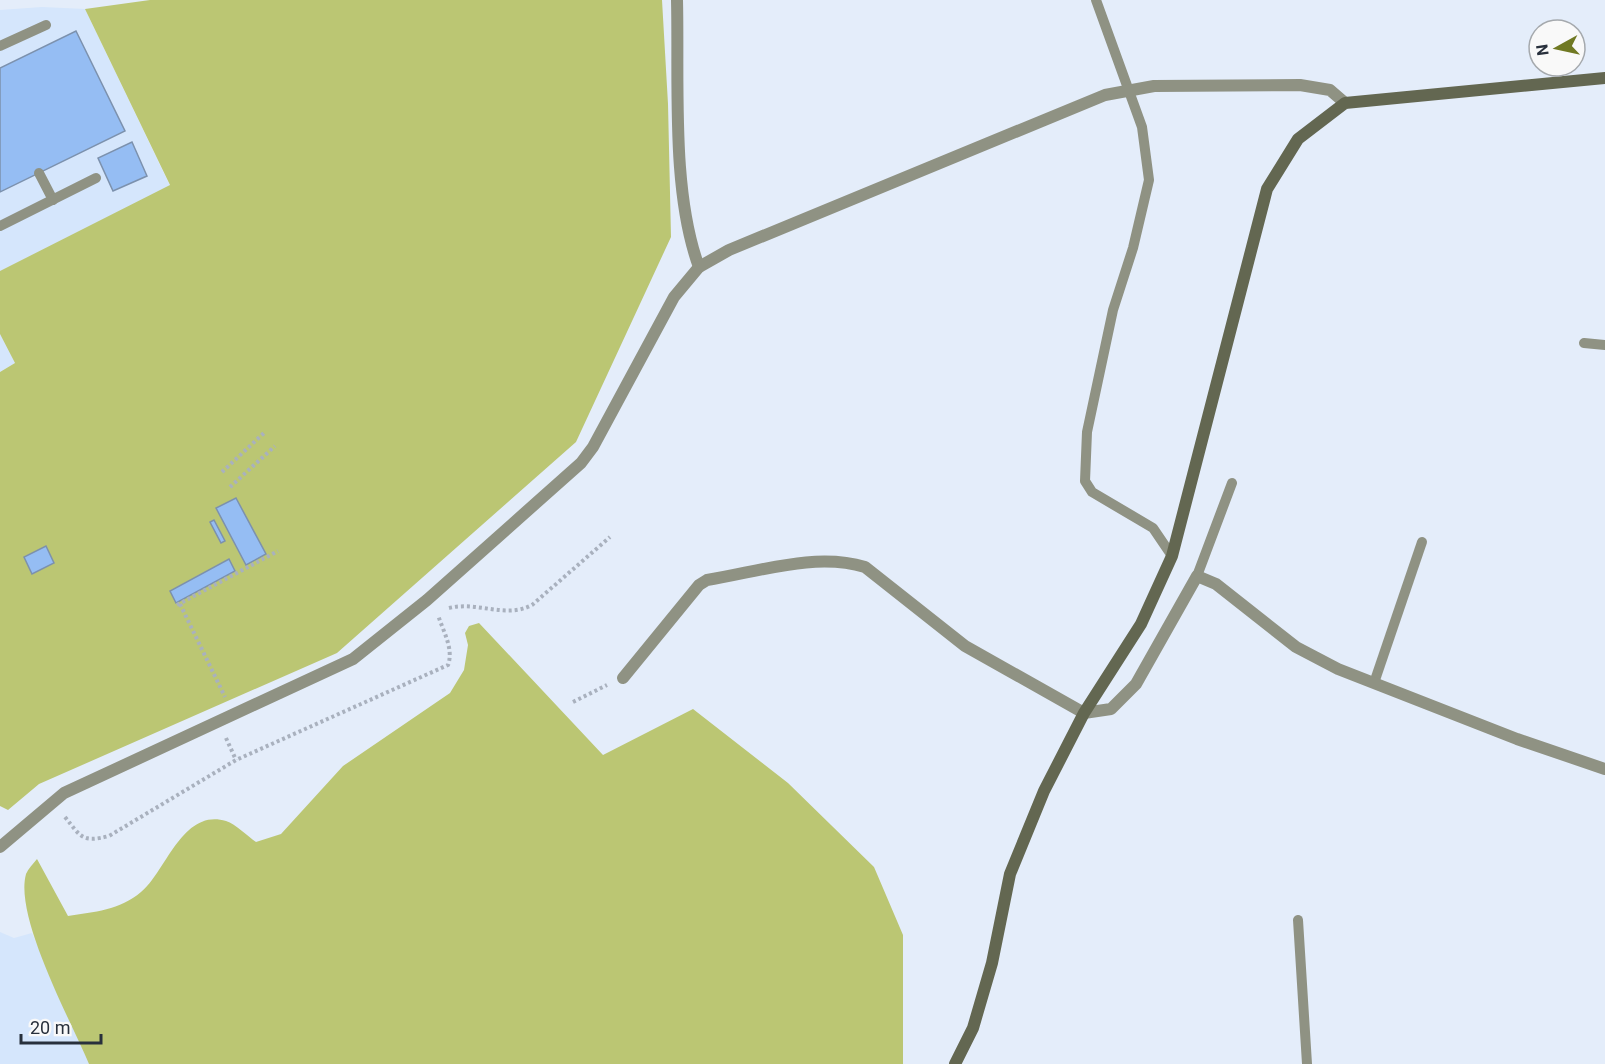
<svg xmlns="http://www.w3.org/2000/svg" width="1605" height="1064" viewBox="0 0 1605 1064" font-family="Roboto,sans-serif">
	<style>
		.built { fill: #d5e6fc }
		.green { fill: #bbc673 }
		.building { fill: #95bdf3; stroke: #7c91ad; stroke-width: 1.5 }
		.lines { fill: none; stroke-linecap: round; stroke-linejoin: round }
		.path { stroke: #a9b1be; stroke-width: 4; stroke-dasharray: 3 3; stroke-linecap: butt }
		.lane { stroke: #8f9283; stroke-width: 10 }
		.street { stroke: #8f9283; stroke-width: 12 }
		.secondary { stroke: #636751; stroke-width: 12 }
	</style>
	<rect width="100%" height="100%" fill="#e4edfa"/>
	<!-- built -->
	<g class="built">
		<polygon points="42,7 85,9 170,186 0,271 0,10"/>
		<polygon points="0,334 15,363 0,372"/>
		<polygon points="0,932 14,938 32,933 89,1064 0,1064"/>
	</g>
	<!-- green -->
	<g class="green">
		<polygon points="150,0 662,0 668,104 671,237 576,442 337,653 39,784 8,810 0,806 0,372 15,363 0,334 0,271 170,185 85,9"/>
		<path d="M479,623L603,755L693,709L788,783L874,867L903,935V1064H89C71,1021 14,917 26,874C28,869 33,864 37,859L68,916C94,912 120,910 141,892C166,872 182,808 226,821C236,824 247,836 256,842L281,834L343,766L450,693L464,670L468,645L465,633L469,626Z"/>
	</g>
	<!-- building -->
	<g class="building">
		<polygon points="76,31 125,131 0,192 0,68"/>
		<polygon points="132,142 147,176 113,191 98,158"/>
		<polygon points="236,498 266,554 246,565 216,508"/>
		<polygon points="214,520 225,541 221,543 210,522"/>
		<polygon points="46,546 54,563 32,574 24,557"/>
		<polygon points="229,559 235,571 176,603 170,591"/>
	</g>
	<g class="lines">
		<!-- path -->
		<g class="path">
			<polyline points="222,472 265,432"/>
			<polyline points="230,487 275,446"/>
			<polyline points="180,604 225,697"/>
			<polyline points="177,605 278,551"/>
			<path d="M449,608C478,601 505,619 532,605L610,537"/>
			<polyline points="573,702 607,685"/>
			<polyline points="226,738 236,760"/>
			<path d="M65,817C81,837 82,843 109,836L236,760L448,665C454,649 443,631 438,615"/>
		</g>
		<!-- lane -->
		<g class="lane">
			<polyline points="1096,0 1142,127 1149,180 1133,248 1113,310 1087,432 1085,481 1092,492 1153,528 1172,556"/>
			<polyline points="0,46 46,25"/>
			<polyline points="39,173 53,200"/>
			<polyline points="0,226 96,178"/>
			<polyline points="1584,343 1605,345"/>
			<polyline points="1197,576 1232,483"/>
			<polyline points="1374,683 1422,542"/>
			<polyline points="1298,920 1307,1064"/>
		</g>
		<!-- street -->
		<g class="street">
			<path d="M677,0C679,82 671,191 699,267"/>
			<path d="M623,678L699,585L707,580C758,572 815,552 865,567L965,646L1084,713L1111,709L1136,684L1197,576L1216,584L1296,647L1338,669L1517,739L1605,769"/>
			<polyline points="0,847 64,793 353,659 427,600 581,463 593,447 674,297 699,267 729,250 1105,95 1154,86 1300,85 1330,90 1345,103"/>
		</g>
		<!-- secondary -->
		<polyline class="secondary" points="955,1064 973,1028 992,963 1010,874 1044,791 1084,713 1141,624 1172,556 1267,189 1298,139 1345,103 1605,78"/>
	</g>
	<!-- north arrow -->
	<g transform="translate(1557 48) rotate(262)"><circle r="28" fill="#f9f9f9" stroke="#a5a9ad" stroke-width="1.5"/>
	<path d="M0-4.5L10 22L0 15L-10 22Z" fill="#707923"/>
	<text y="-9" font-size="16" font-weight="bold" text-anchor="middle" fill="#28303c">N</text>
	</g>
	<!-- scale -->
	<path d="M21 1034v9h80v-9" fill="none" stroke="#28303c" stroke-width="3"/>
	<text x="30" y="1034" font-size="18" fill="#28303c" stroke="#f9f9f9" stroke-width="4.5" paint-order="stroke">20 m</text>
</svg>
